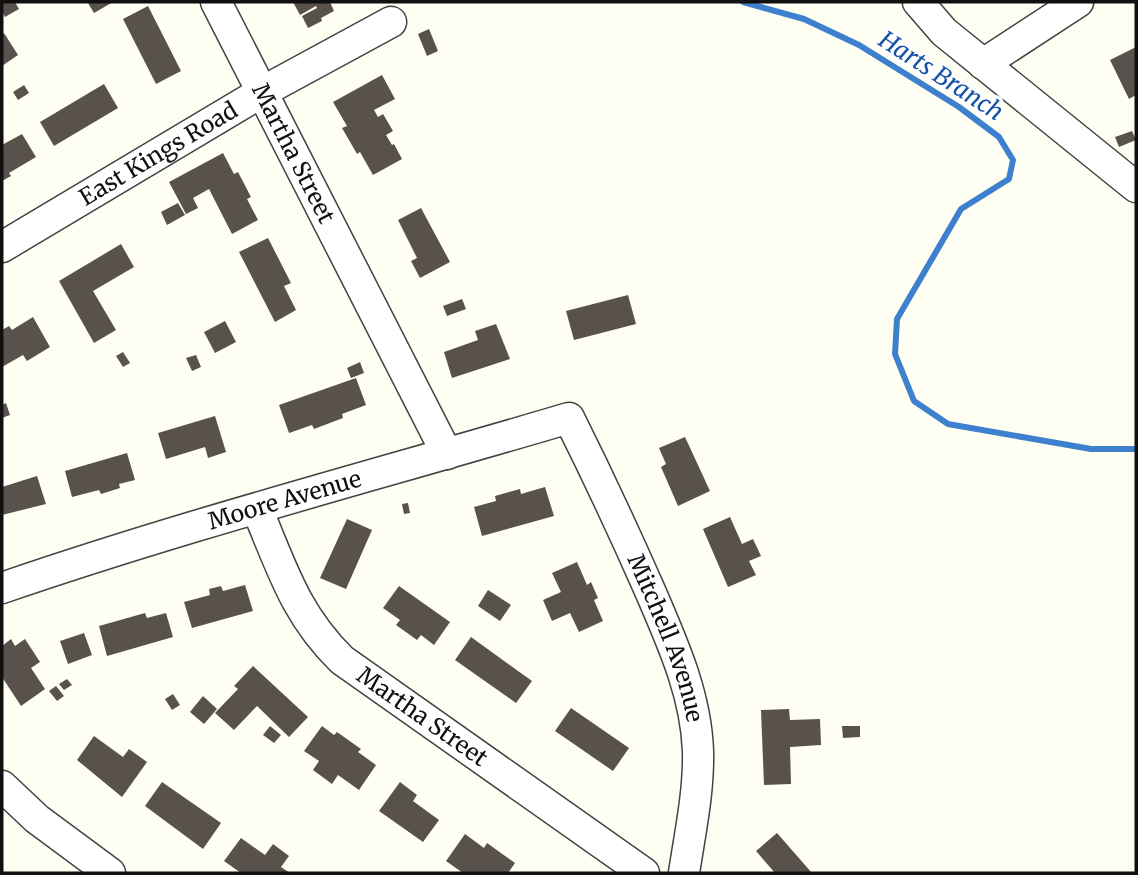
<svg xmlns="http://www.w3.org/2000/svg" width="1138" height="875" viewBox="0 0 1138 875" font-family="Merriweather,serif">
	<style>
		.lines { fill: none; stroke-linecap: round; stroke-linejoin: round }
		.stream { stroke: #3d81ce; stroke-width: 6 }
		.building { fill: #59524c }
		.minor-casing { stroke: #434343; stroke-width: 33 }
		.minor { stroke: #fff; stroke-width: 30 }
		.labels { text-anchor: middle; stroke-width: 7; stroke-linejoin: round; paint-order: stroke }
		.street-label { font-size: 23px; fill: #101010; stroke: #fff }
		.water-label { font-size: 24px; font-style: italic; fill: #1753a4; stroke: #fff }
	</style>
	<rect width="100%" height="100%" fill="#fffef2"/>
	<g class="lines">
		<!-- stream -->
		<polyline class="stream" points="743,2 804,19 859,45 959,107 999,137 1013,160 1009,179 961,209 897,319 895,354 914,401 948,424 1091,449 1136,449"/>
	</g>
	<!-- building -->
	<g class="building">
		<polygon points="2,2 15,2 19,9 5,17 2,11"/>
		<polygon points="90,2 113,2 94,13 88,3"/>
		<polygon points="293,2 330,2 334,11 321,18 322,21 308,28 302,16 317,8 316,6 300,15"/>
		<polygon points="148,6 181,71 156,84 123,19"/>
		<polygon points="429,29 438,51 427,56 418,34"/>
		<polygon points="4,33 18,55 2,66 2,35"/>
		<polygon points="1136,47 1136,95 1129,99 1110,60"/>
		<polygon points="382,75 395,99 374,110 378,117 383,114 393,131 386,135 392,145 394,144 402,159 373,175 360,152 357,154 342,128 347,126 333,102"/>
		<polygon points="104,84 118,108 54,146 40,122"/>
		<polygon points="24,85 29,93 18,100 13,92"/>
		<polygon points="1132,131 1136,140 1119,147 1115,137"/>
		<polygon points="22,134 36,157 9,173 11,176 2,181 2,145"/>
		<polygon points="223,153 234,174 238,172 251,197 247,199 258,220 232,234 209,189 193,198 198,208 186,214 169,182"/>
		<polygon points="178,203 185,215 167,225 161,212"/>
		<polygon points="421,208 450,262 420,278 411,261 417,258 398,220"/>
		<polygon points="268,238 291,283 284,286 296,310 275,322 239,252"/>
		<polygon points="121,244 134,267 93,291 116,330 94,343 59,281"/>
		<polygon points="628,295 636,324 574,340 566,311"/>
		<polygon points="462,299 466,309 447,316 443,306"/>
		<polygon points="33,317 50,347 27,361 23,355 2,367 2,330 9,326 12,330"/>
		<polygon points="225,321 236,342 215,353 204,332"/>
		<polygon points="496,324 510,359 452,378 444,352 478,340 475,331"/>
		<polygon points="123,352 130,363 123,367 116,356"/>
		<polygon points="196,355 201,367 192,371 186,358"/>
		<polygon points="360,362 364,373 351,378 347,368"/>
		<polygon points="356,378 366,405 342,414 343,418 314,429 312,425 289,433 279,405"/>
		<polygon points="6,403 10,415 2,418 2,405"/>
		<polygon points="215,416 226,452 208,458 205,447 166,459 158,433"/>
		<polygon points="685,437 710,491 678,506 661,467 666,464 659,448"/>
		<polygon points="127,453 135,480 119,484 120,488 101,494 99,490 72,497 65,471"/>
		<polygon points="37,476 46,504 2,515 2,487"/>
		<polygon points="545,487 554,516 482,536 474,507 496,501 495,496 520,489 521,494"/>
		<polygon points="408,503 410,513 404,514 402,504"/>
		<polygon points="730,517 742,544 753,539 761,556 749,561 756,575 728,587 703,529"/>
		<polygon points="347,519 372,530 346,589 320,578"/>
		<polygon points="577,562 587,585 591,582 598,598 594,600 603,621 579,632 570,613 552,621 543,600 561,592 552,573"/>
		<polygon points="245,585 253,611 192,628 184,602 210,595 209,589 221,586 223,591"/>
		<polygon points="399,586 450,622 434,645 421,635 417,640 396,625 400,620 383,608"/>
		<polygon points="488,590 511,605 500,621 478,606"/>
		<polygon points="145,613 147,618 166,613 173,637 107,656 99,626"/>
		<polygon points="84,633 92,655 68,664 60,641"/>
		<polygon points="471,637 532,681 516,703 455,660"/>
		<polygon points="11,639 15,646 25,639 40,662 31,668 45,689 21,706 2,677 2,646"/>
		<polygon points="253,666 308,717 289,737 257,706 234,730 215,713 238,689 234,686"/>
		<polygon points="67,679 72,685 64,690 59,684"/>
		<polygon points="56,686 64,696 57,701 49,691"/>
		<polygon points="173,694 180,705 172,710 165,699"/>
		<polygon points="203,696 217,709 204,724 190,712"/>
		<polygon points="571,708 629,748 613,771 555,731"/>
		<polygon points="789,709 790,720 820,719 821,745 790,747 791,784 764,785 761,710"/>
		<polygon points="270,726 281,735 274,743 263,735"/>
		<polygon points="322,726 334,735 337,732 361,749 358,752 376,765 359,790 338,775 332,784 313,770 319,761 304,751"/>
		<polygon points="842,726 860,726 860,737 843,738"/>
		<polygon points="94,736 123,757 129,749 147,762 122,797 77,760"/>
		<polygon points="162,782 221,823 203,849 145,806"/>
		<polygon points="400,782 417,795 413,801 439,820 423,842 379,811"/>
		<polygon points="777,833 812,873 775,873 756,851"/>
		<polygon points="465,834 484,848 487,843 515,863 508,873 463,873 446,861"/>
		<polygon points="241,838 265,855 273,844 289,856 281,867 290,873 241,873 224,861"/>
	</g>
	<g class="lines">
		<defs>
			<g id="minor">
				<path id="s1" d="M216,2L447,454"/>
				<polyline points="918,2 944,32 1136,187"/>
				<polyline points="983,64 1078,2"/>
				<path id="s2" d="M2,247L262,92L391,22"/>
				<path id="s3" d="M257,509C282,568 295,614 342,660L644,873"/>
				<path id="s4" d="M2,588C188,524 380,474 569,418C598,476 625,534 651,593C673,644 696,695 698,751C699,792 690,833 684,873"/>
				<polyline points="2,786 37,819 110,873"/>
			</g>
		</defs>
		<!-- minor casing -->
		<use href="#minor" class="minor-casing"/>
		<!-- minor -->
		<use href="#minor" class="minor"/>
	</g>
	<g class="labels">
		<!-- street labels -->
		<g class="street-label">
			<text dy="8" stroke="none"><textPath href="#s2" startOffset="182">East Kings Road</textPath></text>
			<text dy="8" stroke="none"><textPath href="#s1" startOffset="170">Martha Street</textPath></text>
			<text dy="8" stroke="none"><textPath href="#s4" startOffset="296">Moore Avenue</textPath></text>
			<text dy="8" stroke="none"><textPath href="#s4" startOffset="833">Mitchell Avenue</textPath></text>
			<text dy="8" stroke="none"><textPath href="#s3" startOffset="273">Martha Street</textPath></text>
		</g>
		<!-- water labels -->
		<g class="water-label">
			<text transform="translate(941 76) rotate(33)" y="8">Harts Branch</text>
		</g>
	</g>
	<!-- border -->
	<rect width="1138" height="875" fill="none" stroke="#101010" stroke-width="7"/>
</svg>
